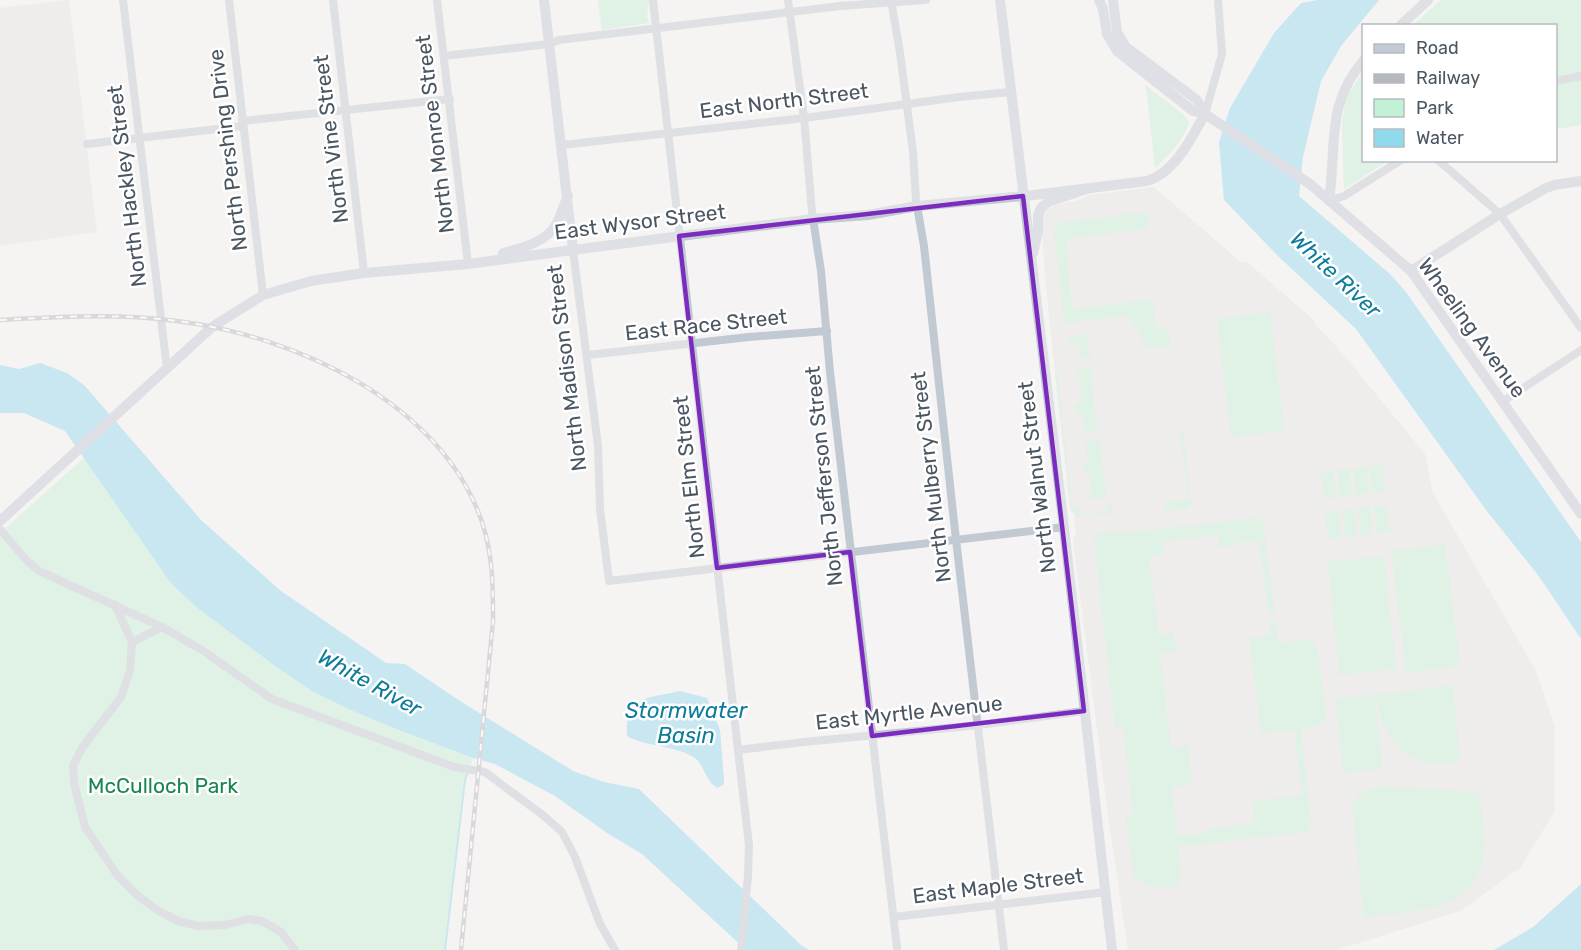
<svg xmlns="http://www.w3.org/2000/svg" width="1581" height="950" viewBox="0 0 1581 950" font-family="Rubik,sans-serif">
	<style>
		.education { fill: #e6e4e5 }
		.green { fill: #c3f1d5 }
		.water { fill: #90daee }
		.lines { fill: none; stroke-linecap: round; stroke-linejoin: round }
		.stream { stroke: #90daee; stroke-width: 2 }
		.minor { stroke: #c1cad2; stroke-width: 8 }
		.tertiary { stroke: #c1cad2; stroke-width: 10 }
		.secondary { stroke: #c1cbd6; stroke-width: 10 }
		.rail-casing { stroke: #b5b8bd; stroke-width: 4.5 }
		.rail { stroke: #fff; stroke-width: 2; stroke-dasharray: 7; stroke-linecap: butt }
		.marked { fill: none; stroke: #7b2cbf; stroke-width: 4.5; stroke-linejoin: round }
		.labels { text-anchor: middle; stroke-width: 5; stroke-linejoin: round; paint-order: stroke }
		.street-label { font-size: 21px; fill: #4a5661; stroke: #fff }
		.park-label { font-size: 21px; fill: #17864f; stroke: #fff }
		.water-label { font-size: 22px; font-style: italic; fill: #0c7c9b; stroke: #fff }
	</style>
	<rect width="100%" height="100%" fill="#f5f3f3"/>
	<!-- education -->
	<g class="education">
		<polygon points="69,0 97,232 0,246 0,8"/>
		<polygon points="1154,187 1241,262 1247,262 1314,320 1314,323 1344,355 1425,454 1433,493 1536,671 1555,727 1555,811 1520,868 1460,911 1337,950 1128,950 1108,816 1073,540 1076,534 1074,515 1070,509 1046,288 1041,223 1046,211 1055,205 1076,201 1090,195"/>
	</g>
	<!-- green -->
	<g class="green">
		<polygon points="598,0 649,0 647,17 649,23 602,30"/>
		<polygon points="1441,0 1581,0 1581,125 1556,129 1556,26 1412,26"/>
		<polygon points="1363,71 1364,160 1388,161 1344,189 1342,125 1346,99"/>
		<path d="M1146,85C1156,95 1185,113 1189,122C1186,138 1167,157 1155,168Z"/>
		<polygon points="1145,212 1149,217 1146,229 1070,238 1066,240 1072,309 1152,300 1156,328 1166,328 1171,340 1170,345 1148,349 1131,320 1124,316 1068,323 1064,321 1054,229 1058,223"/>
		<polygon points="1270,312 1284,431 1231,437 1217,319"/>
		<polygon points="1087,334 1088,351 1091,357 1081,359 1079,344 1069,344 1068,338"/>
		<polygon points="1096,367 1096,369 1090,370 1097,428 1104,429 1085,432 1083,413 1075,414 1074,404 1082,402 1078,371 1073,371 1073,369"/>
		<polygon points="1058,371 1062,371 1057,373 1072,506 1079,507 1081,515 1106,512 1106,506 1112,505 1113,513 1079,517 1074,514 1071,508 1055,374"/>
		<polygon points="1180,430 1183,433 1191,503 1187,509 1165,511 1164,505 1166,503 1189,499 1180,434 1175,432"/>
		<polygon points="1104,439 1100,443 1106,497 1088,499 1088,497 1092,495 1089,473 1084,473 1082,465 1088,462 1086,444 1081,443"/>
		<polygon points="84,458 170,582 196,607 275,666 312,691 395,729 473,758 465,780 445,950 0,950 0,533"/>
		<polygon points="1382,465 1385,492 1373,493 1369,466"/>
		<polygon points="1366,467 1369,493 1356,495 1353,468"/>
		<polygon points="1349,469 1353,495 1340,497 1337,470"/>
		<polygon points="1333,470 1336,497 1324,499 1321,472"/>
		<polygon points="1387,506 1390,532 1377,534 1374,507"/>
		<polygon points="1370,507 1373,534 1361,535 1358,509"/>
		<polygon points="1354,509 1357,536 1345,537 1342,511"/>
		<polygon points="1338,511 1341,538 1328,539 1325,512"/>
		<path d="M1256,518L1261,519L1263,523L1275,614H1269L1259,540L1237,543V546L1220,548L1218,535L1163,541L1164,554L1149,557L1159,634L1173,633L1176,652L1160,654L1171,747L1188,745L1192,782L1172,788L1178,836L1207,833V829L1255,823L1253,802L1302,795L1294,730L1261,733L1249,638L1271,635L1270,621H1275L1278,642L1312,640L1317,646L1326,717C1321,728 1311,727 1301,729L1311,824L1310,829L1306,832L1178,847L1181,880L1179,886C1166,891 1142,886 1133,876L1126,817L1133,815L1123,726L1115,727L1094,539L1102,532L1140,531Z"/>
		<polygon points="1445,544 1460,666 1406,673 1391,551"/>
		<polygon points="1384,556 1396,669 1339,675 1328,562"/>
		<path d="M1448,685L1453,689L1460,762C1448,763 1438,764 1427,762C1395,756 1379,723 1376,695Z"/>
		<polygon points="1374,694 1383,769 1344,773 1335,699"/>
		<path d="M1379,786L1479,792C1481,815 1487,839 1482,862C1472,913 1404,912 1364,917L1352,804L1362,792Z"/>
	</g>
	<!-- water -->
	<g class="water">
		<polygon points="1318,0 1379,0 1341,46 1321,81 1303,157 1299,196 1390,274 1406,292 1581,542 1581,639 1538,575 1486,510 1356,329 1278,256 1224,200 1219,142 1230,108 1274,33 1301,3"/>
		<polygon points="40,363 67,373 85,386 202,521 281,591 386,663 405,664 460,701 573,771 604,782 639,789 802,946 809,950 746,950 642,854 607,833 555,796 495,764 473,758 396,729 351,710 312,691 275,666 196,607 170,582 65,431 24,413 0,413 0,365 19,369"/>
		<path d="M680,691L707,698L720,730L724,779V784L718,788C706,783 705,766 695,758C675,745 646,747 627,736C625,695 646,699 680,691Z"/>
		<polygon points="1581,884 1581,950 1494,950 1533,927"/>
	</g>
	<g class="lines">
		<!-- stream -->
		<polyline class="stream" points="445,950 465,780 468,772"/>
		<!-- minor -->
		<g class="minor">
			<polyline points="123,0 167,369"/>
			<polyline points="229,0 263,295"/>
			<polyline points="333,0 364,273"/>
			<polyline points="437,0 468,264"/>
			<polyline points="653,0 738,750 749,845 748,876 741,950"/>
			<polyline points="788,0 804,118 812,212 821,271 830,372 897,948"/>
			<polyline points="891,0 900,53 913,152 916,200 924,246 955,531 1004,950"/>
			<polyline points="444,56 549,44 559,40 840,6 926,0"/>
			<polyline points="1556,81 1581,76"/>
			<polyline points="1205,114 1222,54 1218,0"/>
			<polyline points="242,121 450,99"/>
			<polyline points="87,144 243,126"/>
			<polyline points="562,145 804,118 959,97 1010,92"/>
			<polyline points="1438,160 1500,214 1581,328"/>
			<polyline points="1329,201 1344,196 1401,160"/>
			<polyline points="573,250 598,446 600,509 609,581 1064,527"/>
			<polyline points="588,355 749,337 827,331"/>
			<polyline points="1502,402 1581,350"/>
			<polyline points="0,529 26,560 39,571 162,627 202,650 272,699 454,767 485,772 544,816 562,832 575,857 600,924 615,950"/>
			<polyline points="115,605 132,642 130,671 121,697 82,748 73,766 74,783 85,827 118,876 138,896 157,910 178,921 198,926 225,925 248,919 262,921 281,932 295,950"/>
			<polyline points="132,642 162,627"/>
			<polyline points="738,750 804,742 979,725 1084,711"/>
			<polyline points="894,917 1106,892"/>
		</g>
		<!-- tertiary -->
		<g class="tertiary">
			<polyline points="1400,26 1428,0"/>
			<path d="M1329,201C1337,148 1325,104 1364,60"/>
			<path d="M573,250L813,219L868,215L917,206L1034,195L1147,181C1175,173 1192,137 1205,114"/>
			<polyline points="1411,271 1500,214 1546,188 1554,185 1581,181"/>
		</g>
		<!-- secondary -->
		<g class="secondary">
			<polyline points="1000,0 1063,519 1112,950"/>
			<polyline points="1099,0 1103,9 1107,34 1117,51 1193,111 1205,114 1310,184 1411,271 1581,514"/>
			<polyline points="1113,0 1117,32 1126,47 1197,100 1205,114"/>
			<path d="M503,253C523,248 547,242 557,223C561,214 564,205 568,196"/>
			<polyline points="1033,253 1038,231 1038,215 1041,208 1048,202 1089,188"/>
			<polyline points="0,521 212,327 263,295 311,281 364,273 468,264 573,250 544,0"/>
		</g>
		<defs>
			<path id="rail" d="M0,320C59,317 119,313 177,321C295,336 441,402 482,522C493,555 493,587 493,621L461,950"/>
		</defs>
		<!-- rail casing -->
		<use href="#rail" class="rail-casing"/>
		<!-- rail -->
		<use href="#rail" class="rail"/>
	</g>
	<!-- marked area -->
	<path d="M0 0H1581V950H0ZM1023,196L1084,711L872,736L850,552L717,568L679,236Z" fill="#f5f3f3" fill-opacity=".55" fill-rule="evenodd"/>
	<path class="marked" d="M1023,196L1084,711L872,736L850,552L717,568L679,236Z"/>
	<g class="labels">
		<!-- street labels -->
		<g class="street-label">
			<text transform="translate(784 101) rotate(-7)" y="7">East North Street</text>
			<text transform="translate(435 134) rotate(-97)" y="7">North Monroe Street</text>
			<text transform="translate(331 139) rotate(-97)" y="7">North Vine Street</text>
			<text transform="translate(228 150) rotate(-97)" y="7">North Pershing Drive</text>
			<text transform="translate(127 186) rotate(-97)" y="7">North Hackley Street</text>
			<text transform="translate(640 222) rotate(-7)" y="7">East Wysor Street</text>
			<text transform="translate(706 325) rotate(-6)" y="7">East Race Street</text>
			<text transform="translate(1472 328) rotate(54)" y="7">Wheeling Avenue</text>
			<text transform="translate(567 368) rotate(-97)" y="7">North Madison Street</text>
			<text transform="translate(824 476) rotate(-96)" y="7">North Jefferson Street</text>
			<text transform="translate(689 477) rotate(-96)" y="7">North Elm Street</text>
			<text transform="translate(931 477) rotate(-97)" y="7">North Mulberry Street</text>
			<text transform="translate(1037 477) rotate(-97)" y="7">North Walnut Street</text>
			<text transform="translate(909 713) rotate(-6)" y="7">East Myrtle Avenue</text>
			<text transform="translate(998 886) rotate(-7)" y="7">East Maple Street</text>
		</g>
		<!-- park labels -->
		<g class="park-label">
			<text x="163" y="793">McCulloch Park</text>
		</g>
		<!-- water labels -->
		<g class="water-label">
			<text transform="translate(1336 274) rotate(43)" y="8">White River</text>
			<text transform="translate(370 682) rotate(29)" y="8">White River</text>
			<text x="686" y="718">Stormwater<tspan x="686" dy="25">Basin</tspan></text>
		</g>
	</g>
	<!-- legend -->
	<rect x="1362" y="24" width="195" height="138" fill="#ffffff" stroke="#b7bbc0" stroke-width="1.5"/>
	<rect x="1374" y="44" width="30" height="9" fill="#c1cbd6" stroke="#b7bbc0" stroke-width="1.5"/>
	<text x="1416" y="54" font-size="18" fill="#4a5661">Road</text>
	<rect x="1374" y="74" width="30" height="9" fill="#b5b8bd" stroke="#b7bbc0" stroke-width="1.5"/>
	<text x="1416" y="84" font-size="18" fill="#4a5661">Railway</text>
	<rect x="1374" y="99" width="30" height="18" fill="#c3f1d5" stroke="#b7bbc0" stroke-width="1.5"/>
	<text x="1416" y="114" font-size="18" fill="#4a5661">Park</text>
	<rect x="1374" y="129" width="30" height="18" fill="#90daee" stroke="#b7bbc0" stroke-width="1.5"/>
	<text x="1416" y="144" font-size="18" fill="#4a5661">Water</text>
</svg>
